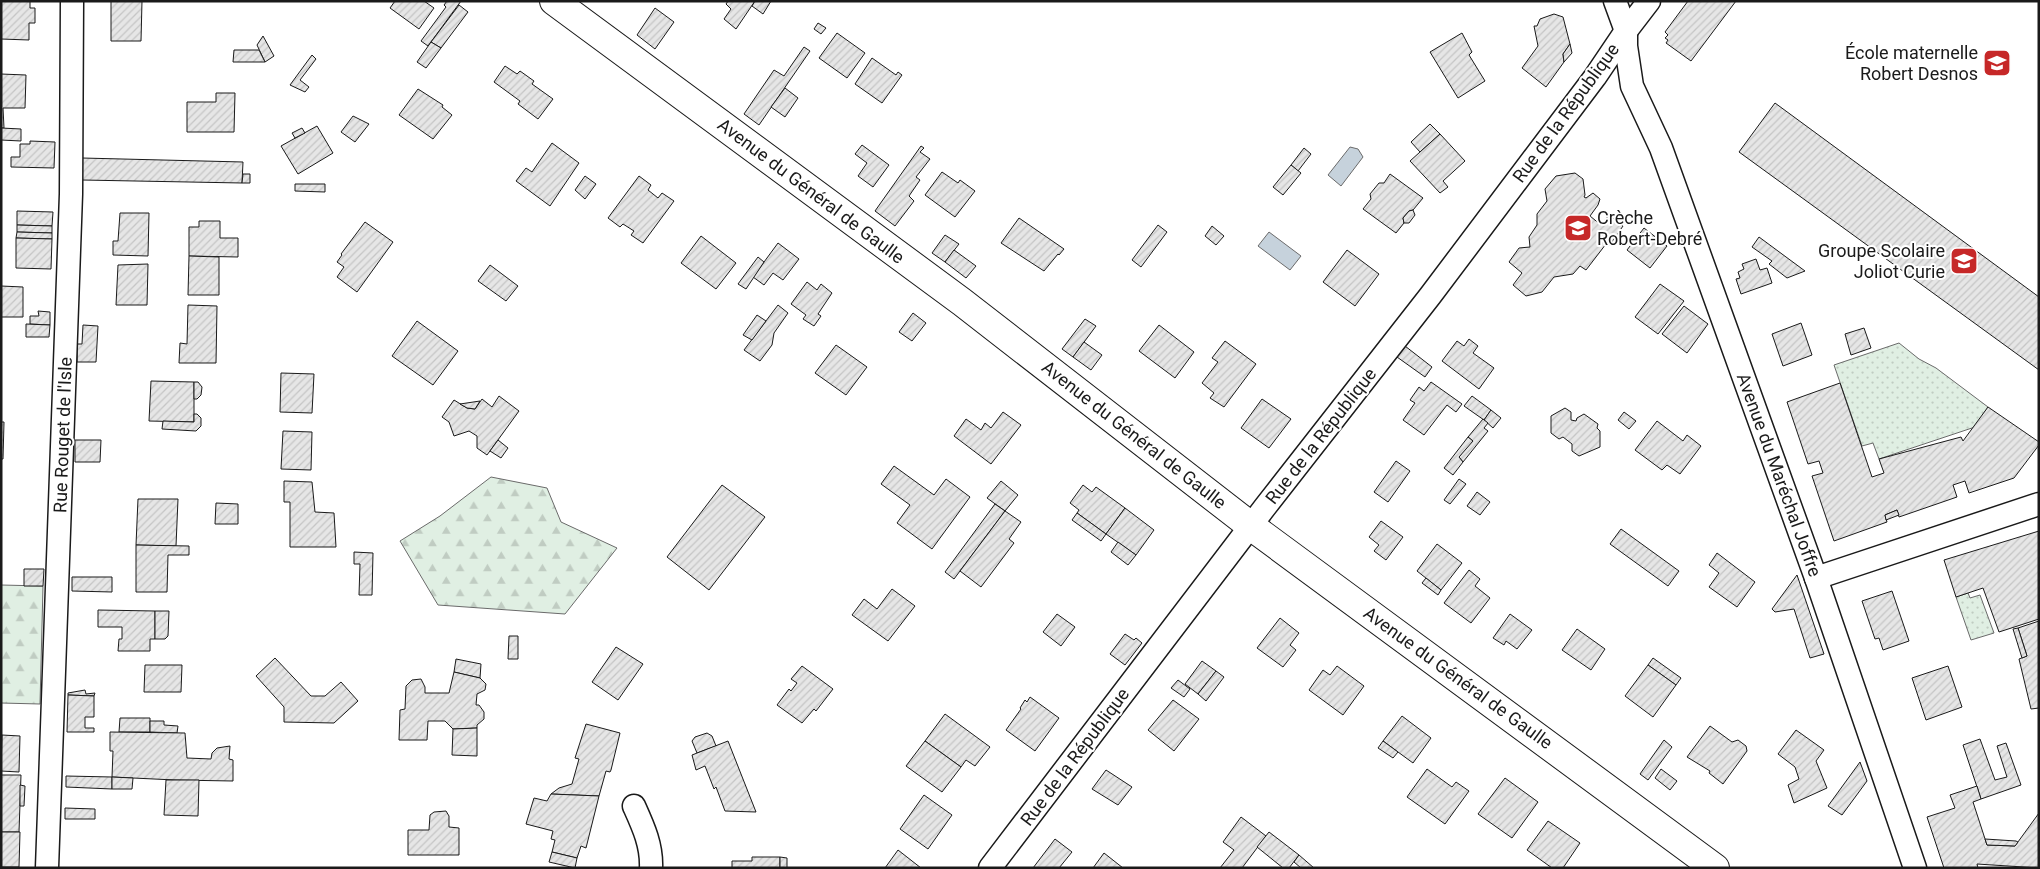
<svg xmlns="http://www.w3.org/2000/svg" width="2040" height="869" viewBox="0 0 2040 869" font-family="Roboto,sans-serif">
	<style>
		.forest { fill: url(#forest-firs); stroke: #6a6a6a }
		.garden { fill: url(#garden-dots); stroke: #6a6a6a }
		.water { fill: #c6d2dc; stroke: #6a6a6a }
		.building { fill: url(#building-hatch); stroke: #1a1a1a }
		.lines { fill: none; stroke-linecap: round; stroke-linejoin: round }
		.minor-casing { stroke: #1a1a1a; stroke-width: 25 }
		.tertiary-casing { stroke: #1a1a1a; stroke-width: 30 }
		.minor { stroke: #fff; stroke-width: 22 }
		.tertiary { stroke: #fff; stroke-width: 28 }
		.labels { text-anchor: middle; stroke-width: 4; stroke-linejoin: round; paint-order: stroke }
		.poi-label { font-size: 18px; fill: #1a1a1a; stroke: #fff; text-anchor: end }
		.street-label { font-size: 18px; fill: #1a1a1a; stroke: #fff }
	</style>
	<defs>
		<pattern id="forest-firs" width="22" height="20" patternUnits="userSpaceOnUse" patternTransform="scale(1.25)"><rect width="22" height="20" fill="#e0efe3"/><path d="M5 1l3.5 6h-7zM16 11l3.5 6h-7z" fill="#c0ccc2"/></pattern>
		<pattern id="garden-dots" width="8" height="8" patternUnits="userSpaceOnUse" patternTransform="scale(1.25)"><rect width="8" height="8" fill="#e0efe3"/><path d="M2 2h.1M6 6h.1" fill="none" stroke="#c0ccc2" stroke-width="1.8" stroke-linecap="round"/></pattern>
		<pattern id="building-hatch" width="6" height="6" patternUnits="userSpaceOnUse" patternTransform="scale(1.25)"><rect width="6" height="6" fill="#e6e6e6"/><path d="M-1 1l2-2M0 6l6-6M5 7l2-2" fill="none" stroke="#c5c5c5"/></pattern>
	</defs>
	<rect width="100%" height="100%" fill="#fff"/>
	<!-- forest -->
	<g class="forest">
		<polygon points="491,477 547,488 561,522 617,548 565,614 438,605 400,541 440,516"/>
		<polygon points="1,585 43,586 40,704 1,703"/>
	</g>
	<!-- garden -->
	<g class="garden">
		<polygon points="1899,343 1919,359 1936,368 1988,407 1975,427 1879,459 1873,443 1862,446 1834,365"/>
		<polygon points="1968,593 1970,598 1980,595 1994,633 1971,640 1956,597"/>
	</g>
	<!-- water -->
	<g class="water">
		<polygon points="1350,147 1358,149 1363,157 1341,186 1328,175"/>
		<polygon points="1269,232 1301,256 1290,270 1258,246"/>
	</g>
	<!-- building -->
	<g class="building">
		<polygon points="1,1 30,1 30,8 35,8 35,23 29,23 29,40 1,39"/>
		<polygon points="111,1 142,1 141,41 111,41"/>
		<polygon points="395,1 424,1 434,8 419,29 390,8"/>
		<polygon points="447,1 461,1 428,46 421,41 446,7 444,5"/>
		<polygon points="728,1 755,1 736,29 724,19 731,9 726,4"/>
		<polygon points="755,1 771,1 763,14 752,6"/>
		<polygon points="1688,1 1736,1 1691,61 1666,43 1668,40 1665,38 1668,35 1665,32"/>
		<polygon points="459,5 468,12 441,48 431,42"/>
		<polygon points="655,8 674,22 655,49 637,35"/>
		<polygon points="1554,14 1563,17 1570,44 1563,54 1564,62 1546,87 1522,68 1538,46 1534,26 1537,26 1540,19"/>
		<polygon points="818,23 826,28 821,34 814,29"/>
		<polygon points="837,33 865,53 847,78 819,58"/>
		<polygon points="1462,33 1472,52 1469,55 1485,81 1458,98 1430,52"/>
		<polygon points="263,36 274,56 265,62 257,45"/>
		<polygon points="431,42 441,48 426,68 417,62"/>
		<polygon points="1570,44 1572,53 1564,62 1563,54"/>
		<polygon points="804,47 810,51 759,125 744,114 774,70 784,76"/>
		<polygon points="234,50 259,50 265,62 233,62"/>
		<polygon points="312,55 316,59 300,80 309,87 305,92 290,85"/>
		<polygon points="872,58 896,75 898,72 902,75 882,103 855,84"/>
		<polygon points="505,66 517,74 520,71 534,81 532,84 553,99 538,119 518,104 520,101 494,82"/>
		<polygon points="1,74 26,75 25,108 3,108 4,128 1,128"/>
		<polygon points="785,88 798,98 785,117 771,107"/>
		<polygon points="418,89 443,105 442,107 452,115 433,139 399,115"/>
		<polygon points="216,93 235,93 234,132 187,132 187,102 216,102"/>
		<polygon points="1775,103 2039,297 2039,370 1739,152"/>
		<polygon points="353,116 369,124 355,142 341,132"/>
		<polygon points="1430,124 1440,134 1420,152 1411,142"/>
		<polygon points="317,126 333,153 298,174 281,146"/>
		<polygon points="1,128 21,129 21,141 1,140"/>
		<polygon points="302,128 305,133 295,138 292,133"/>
		<polygon points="1440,134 1465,161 1443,181 1448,187 1440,193 1410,161"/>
		<polygon points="30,141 55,142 54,168 11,167 11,157 20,157 20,144 30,144"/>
		<polygon points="552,143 579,163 550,206 516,181 526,168 532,172"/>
		<polygon points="862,145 889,165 873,187 858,176 867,163 855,154"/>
		<polygon points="921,146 924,148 920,152 930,159 916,177 920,180 909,196 914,201 895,226 875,211"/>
		<polygon points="1304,148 1311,154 1298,171 1291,165"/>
		<polygon points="82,158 243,162 242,183 82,180"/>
		<polygon points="1291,165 1301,173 1283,195 1273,187"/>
		<polygon points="942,172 958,183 960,180 975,191 955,217 925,195"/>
		<polygon points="1575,173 1583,179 1585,195 1584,197 1586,198 1593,193 1600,199 1598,205 1590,216 1601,225 1609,215 1623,226 1609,246 1606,244 1586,270 1580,266 1573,274 1554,277 1542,292 1526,296 1513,285 1522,273 1509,262 1519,248 1530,247 1529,237 1537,225 1537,214 1547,201 1545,189 1556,176"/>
		<polygon points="243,174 250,174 250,183 242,183"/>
		<polygon points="1390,174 1423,198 1413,210 1409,211 1403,218 1404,223 1396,233 1363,209 1371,199 1370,194 1379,183 1384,183"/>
		<polygon points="585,176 596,184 585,199 575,190"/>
		<polygon points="639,176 651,185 648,190 658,198 662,193 674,201 643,243 631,235 634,231 623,224 620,227 608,218"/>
		<polygon points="295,184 325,184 325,192 295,191"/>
		<polygon points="1413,210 1415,215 1409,223 1404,223 1403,218 1409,211"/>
		<polygon points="17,211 53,212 52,226 17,225"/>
		<polygon points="120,213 149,213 148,256 113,255 113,241 118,241"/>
		<polygon points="1019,218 1064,249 1059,255 1058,254 1044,271 1001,243"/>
		<polygon points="199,221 220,221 220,238 238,238 238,257 189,256 189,227 199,227"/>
		<polygon points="365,222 393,242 357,292 337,277 344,267 337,262 342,255 341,254"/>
		<polygon points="17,225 52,226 52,233 17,232"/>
		<polygon points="1158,225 1167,232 1141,267 1132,260"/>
		<polygon points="1212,226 1224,236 1216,245 1205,236"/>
		<polygon points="1644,228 1667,246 1650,268 1627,250"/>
		<polygon points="17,232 52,233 52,239 16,238"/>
		<polygon points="945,235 959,244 945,262 932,253"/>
		<polygon points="701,236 736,263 716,289 681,263"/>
		<polygon points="1759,237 1805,271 1787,278 1769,264 1772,261 1752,247"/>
		<polygon points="16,238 52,239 51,269 16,268"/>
		<polygon points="778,243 799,259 783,280 773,273 764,285 753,277"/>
		<polygon points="954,250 976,266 966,278 945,262"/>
		<polygon points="1347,250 1379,274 1355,306 1323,282"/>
		<polygon points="189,256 219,257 219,295 188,295"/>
		<polygon points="758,257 764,262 746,289 738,284"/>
		<polygon points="1756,259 1760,270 1767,268 1772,283 1741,294 1736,279 1740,278 1738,272 1744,269 1742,264"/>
		<polygon points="148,264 147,305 116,305 118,265"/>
		<polygon points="490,265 518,286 506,301 478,281"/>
		<polygon points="807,282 817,290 821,284 832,293 818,314 821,316 814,326 803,319 806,315 791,304"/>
		<polygon points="1660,284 1684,301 1658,334 1635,317"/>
		<polygon points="1,286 23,287 23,317 1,317"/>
		<polygon points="188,305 217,306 216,363 179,363 180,343 187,344"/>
		<polygon points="778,305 788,313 774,333 772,345 760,361 744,350"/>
		<polygon points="1684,306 1708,324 1687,353 1662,334"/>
		<polygon points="38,311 50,312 50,325 30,324 30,316 39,316"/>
		<polygon points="913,313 926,323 912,341 899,332"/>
		<polygon points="757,315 766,321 752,340 743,335"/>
		<polygon points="1085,319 1096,326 1073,357 1062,349"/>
		<polygon points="417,321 458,351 433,385 392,356"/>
		<polygon points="1801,323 1812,355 1783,366 1772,334"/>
		<polygon points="26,324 50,325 49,337 26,337"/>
		<polygon points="83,325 98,326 96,362 77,362 77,344 82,344"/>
		<polygon points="1159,325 1194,352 1175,378 1139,351"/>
		<polygon points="1864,328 1871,348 1851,355 1845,334"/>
		<polygon points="1469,339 1478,346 1473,353 1494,368 1479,389 1442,361 1457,341 1464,346"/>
		<polygon points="1225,341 1256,364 1224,407 1210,398 1214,393 1202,383 1218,362 1212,358"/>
		<polygon points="1084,342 1102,355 1091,370 1073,357"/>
		<polygon points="836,345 867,367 846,395 815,373"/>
		<polygon points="1405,346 1432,367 1425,377 1397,357"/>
		<polygon points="281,373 314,374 312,413 280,412"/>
		<polygon points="151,381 194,382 194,422 149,421"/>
		<polygon points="194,382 198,382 202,387 201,395 197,399 194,399"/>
		<polygon points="1431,382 1462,404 1456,412 1447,405 1424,435 1403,420 1415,403 1410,400 1419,387 1424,391"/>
		<polygon points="1840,383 1872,477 1884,473 1879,459 1961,437 1963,441 1988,407 2039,442 2039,445 2014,478 1969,493 1965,481 1953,485 1957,497 1899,517 1897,510 1885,515 1887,522 1834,541 1812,476 1823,473 1819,461 1808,464 1787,402"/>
		<polygon points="499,396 519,411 487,455 477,448 477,436 469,431 454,436 449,422 442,417 454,400 467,408 475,409 482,399 492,407"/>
		<polygon points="1472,396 1491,410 1484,420 1464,406"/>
		<polygon points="1262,399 1291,419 1269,448 1241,428"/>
		<polygon points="480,401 475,409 467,408 460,404"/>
		<polygon points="1565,408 1571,412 1571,420 1576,421 1577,418 1584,414 1598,424 1597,428 1600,431 1600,447 1579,456 1572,451 1572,444 1563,437 1559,439 1551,433 1551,416"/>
		<polygon points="1491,410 1501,418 1493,428 1484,420"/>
		<polygon points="1003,412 1021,425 991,464 954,436 966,419 981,430 985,423 991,428"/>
		<polygon points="1624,412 1636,421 1629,429 1618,420"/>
		<polygon points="194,414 197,414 201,418 201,426 196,431 162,429 163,421 194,422"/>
		<polygon points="1483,419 1488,423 1484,428 1488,431 1463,462 1459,457 1469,443 1472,442 1473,441 1468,437"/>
		<polygon points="1657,421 1683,441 1687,435 1701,446 1680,474 1667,465 1662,470 1635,450"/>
		<polygon points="1,422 4,422 3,459 1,459"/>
		<polygon points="283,431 312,432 311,470 281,469"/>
		<polygon points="1468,437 1473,441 1459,457 1463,462 1453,475 1444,468"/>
		<polygon points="75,440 101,440 100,462 75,462"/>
		<polygon points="498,440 508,448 501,458 490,451"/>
		<polygon points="1396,461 1410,471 1388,502 1374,492"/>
		<polygon points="894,466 934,495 946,479 970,497 932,549 897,523 910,505 881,484"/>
		<polygon points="1459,479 1466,484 1450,504 1444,500"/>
		<polygon points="284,481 312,482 315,512 334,513 336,547 290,547 290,502 284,502"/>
		<polygon points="1001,481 1018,495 1005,511 987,498"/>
		<polygon points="722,485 765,517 709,590 667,557"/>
		<polygon points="1083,485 1092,492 1096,487 1125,508 1106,534 1077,513 1079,510 1070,503"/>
		<polygon points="1477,492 1490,502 1480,515 1467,506"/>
		<polygon points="138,499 178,499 176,546 136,545"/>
		<polygon points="216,503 238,504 238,524 215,524"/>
		<polygon points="995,504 1005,511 954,579 945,572"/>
		<polygon points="1125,508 1154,530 1136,555 1106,534"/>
		<polygon points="1897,510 1899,515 1886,520 1885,515"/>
		<polygon points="1005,511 1021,522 1009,539 1014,543 981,587 960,571"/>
		<polygon points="1077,513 1106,534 1101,541 1072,520"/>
		<polygon points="1381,521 1403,537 1386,560 1374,551 1379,545 1369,537"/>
		<polygon points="1621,529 1679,571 1668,586 1610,544"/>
		<polygon points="2039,531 2039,619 1999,632 1983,588 1956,597 1944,560"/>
		<polygon points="1118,542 1136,555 1128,565 1111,552"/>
		<polygon points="1437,544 1462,563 1441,590 1417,571"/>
		<polygon points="136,545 189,546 189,555 168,555 167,592 136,592"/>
		<polygon points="354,552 373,553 372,595 359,595 360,564 354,564"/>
		<polygon points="1717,553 1755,582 1737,607 1709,587 1719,573 1709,565"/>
		<polygon points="24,569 44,569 43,586 24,586"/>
		<polygon points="1469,570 1480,579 1475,586 1490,598 1471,623 1444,603"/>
		<polygon points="1797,575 1824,654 1810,658 1794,609 1775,612 1772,609"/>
		<polygon points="72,577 112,577 112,592 72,591"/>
		<polygon points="1426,578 1441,590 1438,595 1422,583"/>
		<polygon points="892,589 915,606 888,641 852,615 864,599 877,609"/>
		<polygon points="1892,591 1909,641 1883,650 1879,638 1875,639 1862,601"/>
		<polygon points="98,610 155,611 155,639 150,639 150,651 118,651 119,639 122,639 122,627 98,627"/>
		<polygon points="155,611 169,611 168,636 165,639 155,639"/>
		<polygon points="1057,614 1075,627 1061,646 1043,632"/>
		<polygon points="1510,614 1532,630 1517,649 1506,641 1504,645 1493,638"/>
		<polygon points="1280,618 1299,633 1290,645 1296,650 1283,667 1257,648"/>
		<polygon points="2039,621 2039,708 2031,709 2019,659 2027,656 2018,628"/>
		<polygon points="2018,628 2027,656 2022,658 2013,629"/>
		<polygon points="1577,629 1605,649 1591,670 1562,650"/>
		<polygon points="1125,634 1134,640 1136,638 1142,643 1125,665 1110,654"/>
		<polygon points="509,636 518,636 518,659 508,659"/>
		<polygon points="616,647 643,664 618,700 592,682"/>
		<polygon points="275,658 311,696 325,696 341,682 358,701 334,723 284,722 284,707 256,676"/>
		<polygon points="1653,658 1681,678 1676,685 1648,665"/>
		<polygon points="456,659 481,664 480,678 454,672"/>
		<polygon points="1202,661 1216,671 1198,694 1185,684"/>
		<polygon points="145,665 182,665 181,692 144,692"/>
		<polygon points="1648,665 1676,685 1653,717 1625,696"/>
		<polygon points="802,666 833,689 816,711 814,709 802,723 777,705 789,689 791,691 797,683 791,679"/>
		<polygon points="1337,666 1364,686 1343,715 1309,690 1323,670 1330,675"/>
		<polygon points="1948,666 1962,707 1926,720 1912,678"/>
		<polygon points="1216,671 1224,677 1206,701 1198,694"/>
		<polygon points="454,672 480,678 486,684 485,690 477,694 476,705 479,705 484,712 484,719 477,725 477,728 453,729 445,721 428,721 427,740 399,740 400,710 405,709 406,686 412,680 421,679 425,687 425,693 449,693"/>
		<polygon points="1178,680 1190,689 1184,697 1171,688"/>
		<polygon points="85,690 86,694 95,693 94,696 68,695 68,693"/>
		<polygon points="68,695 94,696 94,717 85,717 85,728 94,728 94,732 67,732"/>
		<polygon points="1030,697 1059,718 1035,751 1006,730 1021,709 1020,708 1025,700 1027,702"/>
		<polygon points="1173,700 1199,719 1174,751 1148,730"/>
		<polygon points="945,714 990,747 975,766 966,760 961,767 925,741"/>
		<polygon points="1402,716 1431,738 1413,763 1383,741"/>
		<polygon points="120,718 150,718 150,732 119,732"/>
		<polygon points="150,721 164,721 164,725 178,726 177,733 150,732"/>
		<polygon points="586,724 620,733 611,770 610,772 606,771 599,796 551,794 559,788 572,784 579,759 575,758"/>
		<polygon points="1710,726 1732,742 1738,740 1746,746 1747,751 1723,784 1709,773 1710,771 1687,757"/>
		<polygon points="477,728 477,756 452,755 453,729"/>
		<polygon points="1796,730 1824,750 1816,761 1827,788 1794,803 1788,785 1799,779 1795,767 1778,754"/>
		<polygon points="110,732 185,733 187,758 211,759 212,753 217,748 230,746 229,759 233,760 233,781 175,780 112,777 113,751 110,751"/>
		<polygon points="707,733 712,736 716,746 697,753 692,741 695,737"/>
		<polygon points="2,735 20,736 19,772 1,771"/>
		<polygon points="1980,739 1995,780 2007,777 1997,746 2006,743 2021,785 1981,799 1963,745"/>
		<polygon points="1664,740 1672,747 1648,780 1640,774"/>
		<polygon points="728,741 756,812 725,811 716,787 714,789 705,766 696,770 692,755"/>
		<polygon points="925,741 961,767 942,792 906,766"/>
		<polygon points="1383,741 1398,752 1393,758 1378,748"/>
		<polygon points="1860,762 1867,781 1842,815 1828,806"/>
		<polygon points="1427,769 1452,787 1456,782 1469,791 1445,824 1407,797"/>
		<polygon points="1661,769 1677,781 1670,790 1655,778"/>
		<polygon points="1106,770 1132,787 1118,805 1092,789"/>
		<polygon points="1,775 21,775 19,832 1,832"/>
		<polygon points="66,776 112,777 112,789 66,787"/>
		<polygon points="112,777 133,778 132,789 112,789"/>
		<polygon points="1505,778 1538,802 1512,838 1478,814"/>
		<polygon points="166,780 199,780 198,816 164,815"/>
		<polygon points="20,785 25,786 24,806 20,806"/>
		<polygon points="1977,786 1981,799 1973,802 1987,845 2015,846 2039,813 2039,868 1977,864 1978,868 1944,868 1927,817 1955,808 1950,795"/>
		<polygon points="551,794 599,796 586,848 581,846 577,858 552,852 555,840 551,839 553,831 526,824 534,798 547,801"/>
		<polygon points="924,795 952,815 928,849 900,829"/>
		<polygon points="65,808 95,809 95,819 65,819"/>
		<polygon points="446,811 449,816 449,827 459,828 459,855 408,855 408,830 429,830 430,815 434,812"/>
		<polygon points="1241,817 1266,836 1242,868 1220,868 1234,850 1223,842"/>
		<polygon points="1548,821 1580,843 1563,868 1552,868 1527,850"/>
		<polygon points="1,832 20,832 19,867 1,867"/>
		<polygon points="1269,832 1299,855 1289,868 1283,868 1257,847"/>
		<polygon points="1055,839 1072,852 1059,868 1033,868"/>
		<polygon points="1985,839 2016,841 2018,842 2015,846 1987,845"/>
		<polygon points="898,850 921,868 885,868"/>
		<polygon points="552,852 577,858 575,868 549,862"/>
		<polygon points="1104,853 1123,868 1093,868"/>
		<polygon points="1299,855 1314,868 1301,868 1294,862"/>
		<polygon points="752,857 780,857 780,868 732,868 732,861 752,861"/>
		<polygon points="780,857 787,858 787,868 780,868"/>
	</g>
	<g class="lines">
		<defs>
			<g id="minor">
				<polyline points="1615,1 1626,31 1626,46 1632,86 1661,148 1816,578 1915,868"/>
				<polyline points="1816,578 2039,504"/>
				<path d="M634,806C643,826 652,845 651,868"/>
				<polyline points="47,868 71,194 72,1"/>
				<polyline points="990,868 1265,507 1430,296 1595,77 1626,31 1649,1"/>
			</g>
			<polyline id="tertiary" points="554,1 962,302 1252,527 1715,868"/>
		</defs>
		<!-- minor casing -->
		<use href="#minor" class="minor-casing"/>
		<!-- tertiary casing -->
		<use href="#tertiary" class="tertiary-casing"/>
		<!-- minor -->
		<use href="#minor" class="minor"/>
		<!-- tertiary -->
		<use href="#tertiary" class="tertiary"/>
	</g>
	<!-- icons -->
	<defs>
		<symbol id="school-square" viewBox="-11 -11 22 22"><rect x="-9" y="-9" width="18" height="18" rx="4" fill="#c62828" stroke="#fff"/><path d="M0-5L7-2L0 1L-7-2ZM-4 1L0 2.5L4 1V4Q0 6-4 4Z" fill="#fff"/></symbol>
	</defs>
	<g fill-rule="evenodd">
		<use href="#school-square" x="1981" y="47" width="32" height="32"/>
		<use href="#school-square" x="1562" y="212" width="32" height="32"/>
		<use href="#school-square" x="1948" y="245" width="32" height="32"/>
	</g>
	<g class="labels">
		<!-- poi labels -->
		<g class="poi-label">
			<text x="1978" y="59">École maternelle<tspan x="1978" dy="21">Robert Desnos</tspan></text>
			<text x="1597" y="224" text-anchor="start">Crèche<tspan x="1597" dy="21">Robert-Debré</tspan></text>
			<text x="1945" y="257">Groupe Scolaire<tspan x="1945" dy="21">Joliot Curie</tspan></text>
		</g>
		<!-- street labels -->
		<g class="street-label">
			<text transform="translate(1566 113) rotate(-54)" y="6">Rue de la République</text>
			<text transform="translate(811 191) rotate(37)" y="6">Avenue du Général de Gaulle</text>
			<text transform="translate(63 435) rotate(-88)" y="6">Rue Rouget de l'Isle</text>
			<text transform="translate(1134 435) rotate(38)" y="6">Avenue du Général de Gaulle</text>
			<text transform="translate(1321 436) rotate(-52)" y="6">Rue de la République</text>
			<text transform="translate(1779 475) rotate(70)" y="6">Avenue du Maréchal Joffre</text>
			<text transform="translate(1458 678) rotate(36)" y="6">Avenue du Général de Gaulle</text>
			<text transform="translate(1075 757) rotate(-53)" y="6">Rue de la République</text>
		</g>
	</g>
	<!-- border -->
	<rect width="2040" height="869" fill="none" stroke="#1a1a1a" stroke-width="5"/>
</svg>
